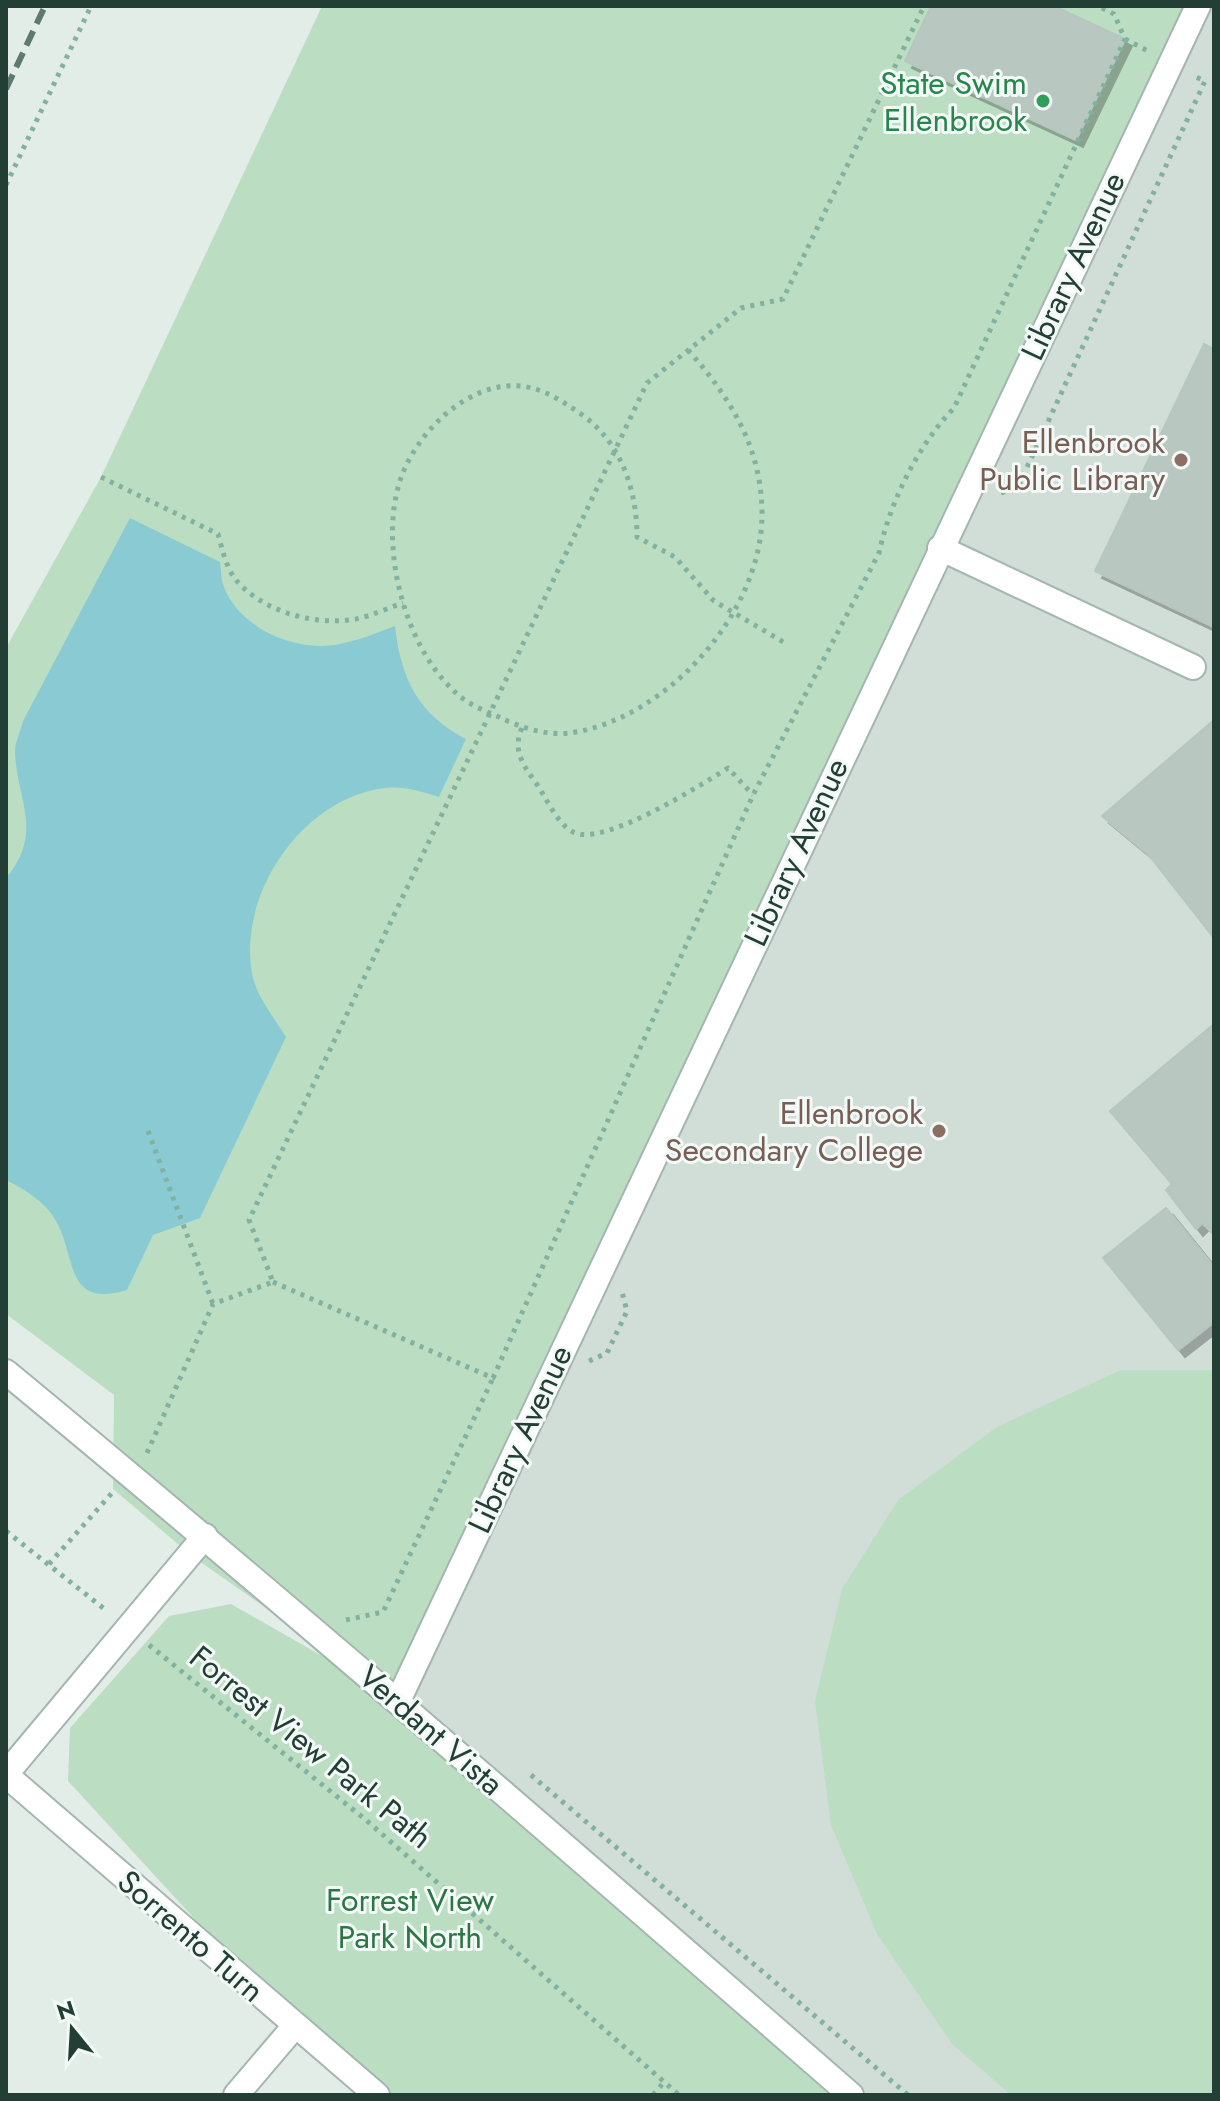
<svg xmlns="http://www.w3.org/2000/svg" width="1220" height="2101" viewBox="0 0 1220 2101" font-family="Jost,sans-serif">
	<style>
		.built { fill: #d1ddd7 }
		.green { fill: #bbdec3 }
		.water { fill: #8acbd3 }
		.building { fill: #b8c8c1; stroke: #b5c7be; stroke-width: 2; filter: url(#shadow) }
		.lines { fill: none; stroke-linecap: round; stroke-linejoin: round }
		.minor-casing { stroke: #a5b5af; stroke-width: 28 }
		.path { stroke: #83b1a0; stroke-width: 5; stroke-dasharray: 4 6; stroke-linecap: butt }
		.minor { stroke: #fff; stroke-width: 24 }
		.rail { stroke: #5d7a70; stroke-width: 6; stroke-dasharray: 16 8; stroke-linecap: butt }
		.leisure-dot { fill: #2e9e5b; stroke: #f3f9f6; stroke-width: 3 }
		.education-dot { fill: #8d6e63; stroke: #f3f9f6; stroke-width: 3 }
		.labels { text-anchor: middle; stroke-width: 6; stroke-linejoin: round; paint-order: stroke }
		.leisure-label { font-size: 32px; fill: #27864d; stroke: #f3f9f6; text-anchor: end }
		.street-label { font-size: 32px; fill: #223e35; stroke: #f3f9f6 }
		.education-label { font-size: 32px; fill: #785e54; stroke: #f3f9f6; text-anchor: end }
		.park-label { font-size: 32px; fill: #2b7644; stroke: #f3f9f6 }
	</style>
	<defs>
		<filter id="shadow"><feDropShadow dx="7" dy="7" stdDeviation="0" flood-color="#0004"/></filter>
	</defs>
	<rect width="100%" height="100%" fill="#e3ede8"/>
	<!-- built -->
	<polygon class="built" points="1204,6 1214,10 1214,2095 851,2095 412,1716 411,1673"/>
	<!-- green -->
	<g class="green">
		<polygon points="322,6 1198,6 398,1701 851,2095 377,2095 294,2027 68,1781 70,1728 169,1616 231,1604 387,1693 192,1556 113,1489 114,1395 6,1314 6,648 101,477"/>
		<polygon points="1121,1370 1214,1370 1214,2095 1011,2095 952,2044 877,1934 831,1825 815,1701 842,1589 898,1500 997,1427"/>
	</g>
	<!-- water -->
	<path class="water" d="M130,518L220,562C221,569 221,579 224,587C240,629 297,653 340,644C359,640 377,633 395,626C401,679 418,714 466,739L439,797C422,792 404,786 386,788C302,797 235,897 253,978C258,998 275,1019 286,1037L200,1218L153,1235L127,1290C63,1309 77,1255 55,1219C44,1201 24,1189 6,1180V878C45,831 16,800 15,751C15,742 21,730 23,721Z"/>
	<!-- building -->
	<g class="building">
		<polygon points="931,6 1054,6 1125,39 1076,140 905,61"/>
		<polygon points="1204,344 1214,349 1214,627 1095,571"/>
		<polygon points="1214,720 1214,938 1148,854 1102,816"/>
		<polygon points="1214,1024 1214,1234 1202,1223 1196,1229 1166,1190 1172,1184 1110,1111"/>
		<polygon points="1166,1208 1214,1267 1214,1322 1178,1350 1103,1258"/>
	</g>
	<g class="lines">
		<defs>
			<g id="minor">
				<polyline points="940,548 1193,667"/>
				<path d="M6,1372C292,1608 571,1851 851,2095"/>
				<polyline points="398,1701 1198,6"/>
				<polyline points="6,1774 205,1536"/>
				<polyline points="6,1775 377,2095"/>
				<polyline points="236,2095 294,2027"/>
			</g>
		</defs>
		<!-- minor casing -->
		<use href="#minor" class="minor-casing"/>
		<!-- path -->
		<g class="path">
			<polyline points="1125,39 1148,51"/>
			<polyline points="6,185 91,6"/>
			<path d="M688,350C730,397 762,448 762,514C762,613 667,719 570,733C546,736 519,727 499,717C482,710 465,703 452,689C404,643 380,548 399,484C413,436 466,381 520,386C543,388 562,401 581,414C621,442 637,490 637,537L675,557L714,601L785,643"/>
			<path d="M101,477L218,534C222,548 226,568 236,580C263,612 315,626 356,619C371,616 388,608 403,603"/>
			<polyline points="1001,493 1018,487 1205,81 1196,77"/>
			<path d="M522,728C512,750 523,765 536,783C546,797 557,824 573,832C602,848 701,785 728,768L753,795"/>
			<polyline points="148,1131 213,1304"/>
			<path d="M273,1282L493,1378L753,795L879,553C890,502 918,445 954,408L1125,39L1114,14L1098,6"/>
			<polyline points="589,1361 607,1353 627,1311 622,1292"/>
			<polyline points="147,1453 213,1304 273,1282 249,1220 647,383 741,308 783,299 924,6"/>
			<polyline points="6,1531 107,1611"/>
			<polyline points="49,1564 112,1493"/>
			<polyline points="346,1620 383,1612 493,1378"/>
			<polyline points="149,1645 366,1820 679,2095"/>
			<polyline points="531,1775 908,2095"/>
			<polyline points="653,2095 664,2082"/>
		</g>
		<!-- minor -->
		<use href="#minor" class="minor"/>
		<!-- rail -->
		<polyline class="rail" points="6,89 45,6"/>
	</g>
	<!-- markers -->
	<circle class="leisure-dot" cx="1043" cy="101" r="8"/>
	<g class="education-dot">
		<circle cx="1181" cy="460" r="8"/>
		<circle cx="939" cy="1131" r="8"/>
	</g>
	<g class="labels">
		<!-- leisure labels -->
		<g class="leisure-label">
			<text x="1027" y="94">State Swim<tspan x="1027" dy="37">Ellenbrook</tspan></text>
		</g>
		<!-- street labels -->
		<g class="street-label">
			<text transform="translate(1073 266) rotate(-65)" y="11">Library Avenue</text>
			<text transform="translate(796 852) rotate(-65)" y="11">Library Avenue</text>
			<text transform="translate(520 1439) rotate(-65)" y="11">Library Avenue</text>
			<text transform="translate(431 1730) rotate(41)" y="11">Verdant Vista</text>
			<text transform="translate(311 1747) rotate(39)" y="11">Forrest View Park Path</text>
			<text transform="translate(191 1936) rotate(41)" y="11">Sorrento Turn</text>
		</g>
		<!-- education labels -->
		<g class="education-label">
			<text x="1165" y="453">Ellenbrook<tspan x="1165" dy="37">Public Library</tspan></text>
			<text x="923" y="1124">Ellenbrook<tspan x="923" dy="37">Secondary College</tspan></text>
		</g>
		<!-- park labels -->
		<g class="park-label">
			<text x="410" y="1911">Forrest View<tspan x="410" dy="37">Park North</tspan></text>
		</g>
	</g>
	<!-- border -->
	<rect width="1220" height="2101" fill="none" stroke="#223e35" stroke-width="16"/>
	<!-- north arrow -->
	<g transform="translate(72 2029) rotate(342)" stroke="#f3f9f6" stroke-width="6" paint-order="stroke">
	<path d="M0-6L14 30L0 20L-14 30Z" fill="#223e35"/>
	<text y="-12" font-size="22" font-weight="bold" text-anchor="middle" fill="#223e35">N</text>
	</g>
</svg>
